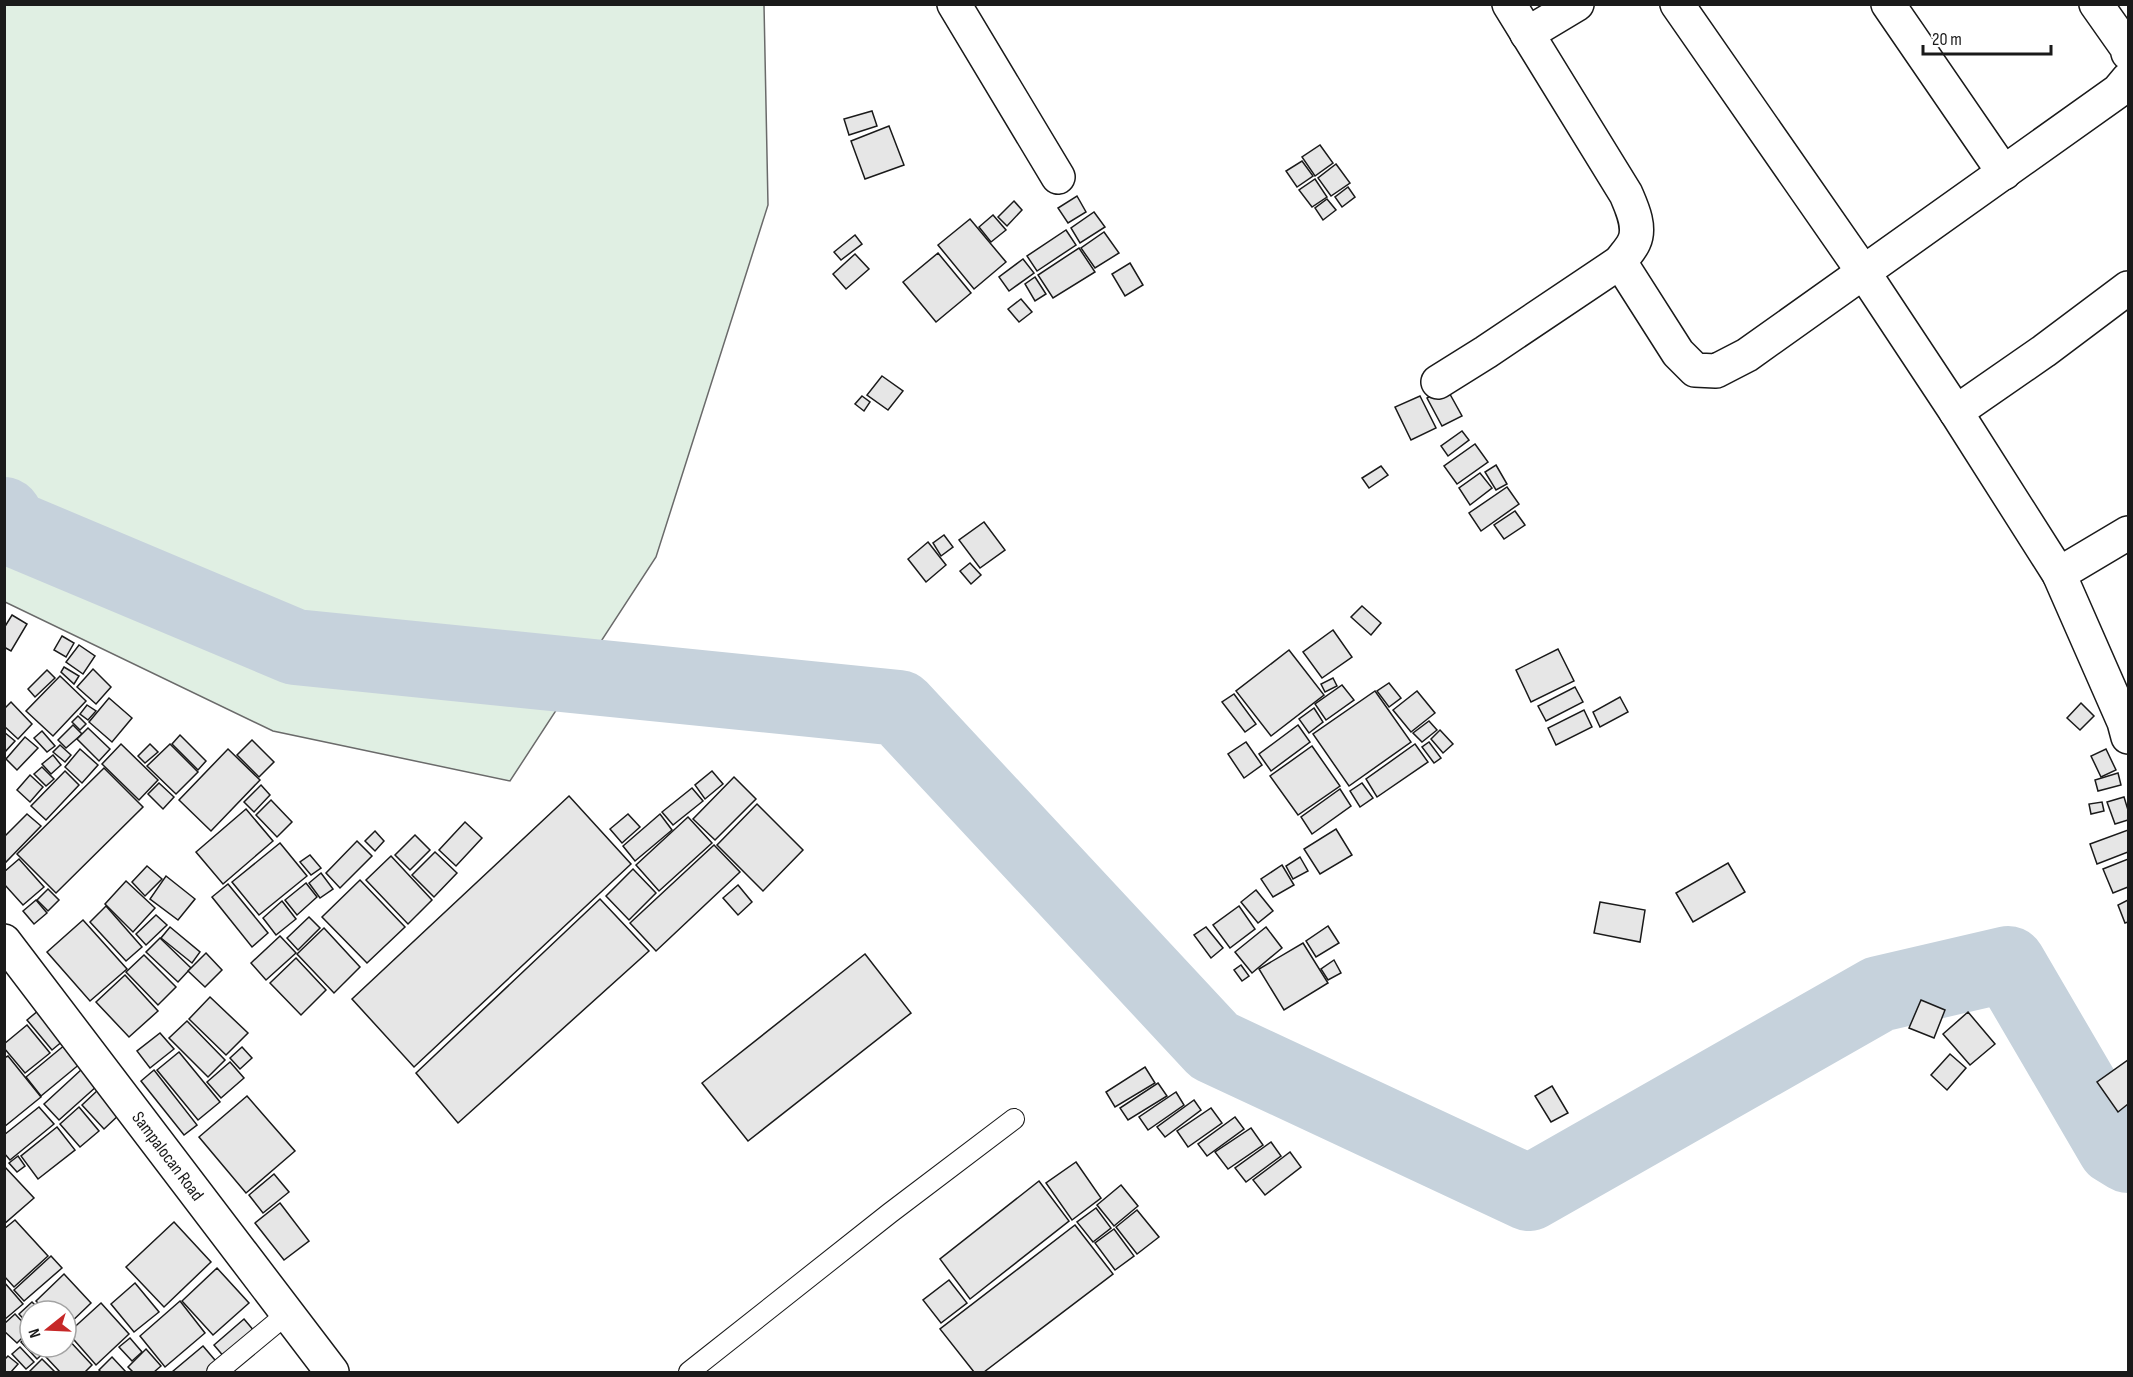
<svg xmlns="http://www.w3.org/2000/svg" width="2133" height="1377" viewBox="0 0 2133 1377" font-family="'Sofia Sans Condensed',sans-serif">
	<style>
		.green { fill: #e0efe3; stroke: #6a6a6a; stroke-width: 1.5 }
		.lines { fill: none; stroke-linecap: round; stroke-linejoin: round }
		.river { stroke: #c6d2dc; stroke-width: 76 }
		.building { fill: #e6e6e6; stroke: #1a1a1a; stroke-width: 1.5 }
		.lane-casing { stroke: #1a1a1a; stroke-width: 22 }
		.street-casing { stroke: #1a1a1a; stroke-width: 36 }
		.secondary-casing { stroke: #1a1a1a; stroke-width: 36 }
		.lane { stroke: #fff; stroke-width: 20 }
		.street { stroke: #fff; stroke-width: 33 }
		.secondary { stroke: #fff; stroke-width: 33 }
		.labels { text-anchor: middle; stroke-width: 4.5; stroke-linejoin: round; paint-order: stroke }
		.street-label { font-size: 18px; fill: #1a1a1a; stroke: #fff }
	</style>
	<rect width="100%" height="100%" fill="#fff"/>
	<!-- green -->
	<polygon class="green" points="4,5 764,5 768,205 656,557 510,781 273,731 5,602"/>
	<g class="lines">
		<!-- river -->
		<polyline class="river" points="4,515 12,528 295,647 899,708 1214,1046 1529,1193 1879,994 2008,964 2115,1147 2128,1155"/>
	</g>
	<!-- building -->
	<g class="building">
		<polygon points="872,111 877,126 849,135 844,119"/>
		<polygon points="889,126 904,165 865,179 851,141"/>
		<polygon points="1320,145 1333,163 1315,176 1302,157"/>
		<polygon points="1302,161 1313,176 1297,187 1286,171"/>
		<polygon points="1336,164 1350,183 1331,196 1318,178"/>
		<polygon points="1315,179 1327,197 1312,207 1299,190"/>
		<polygon points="1348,187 1355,197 1342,207 1335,197"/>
		<polygon points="1077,196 1086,212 1068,223 1058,208"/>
		<polygon points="1327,199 1336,210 1323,220 1315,208"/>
		<polygon points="1014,201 1022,210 1007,226 998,217"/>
		<polygon points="1094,212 1105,227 1080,243 1071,228"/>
		<polygon points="993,215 1006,230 991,242 979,227"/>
		<polygon points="970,219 1006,262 974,289 938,245"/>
		<polygon points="1066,230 1076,245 1037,271 1027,256"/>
		<polygon points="1104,232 1119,253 1095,268 1081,248"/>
		<polygon points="855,235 862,244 841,260 834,252"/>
		<polygon points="1079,248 1095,272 1053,298 1038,275"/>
		<polygon points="938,253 971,293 936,322 903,282"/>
		<polygon points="855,254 869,269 846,289 833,274"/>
		<polygon points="1023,259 1034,273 1009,291 999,277"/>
		<polygon points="1130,263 1143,285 1125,296 1112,274"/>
		<polygon points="1035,277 1046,294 1035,301 1025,284"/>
		<polygon points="1021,299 1032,312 1019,322 1008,309"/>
		<polygon points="882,376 903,391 888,410 867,395"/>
		<polygon points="1446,387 1462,416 1442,426 1427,398"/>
		<polygon points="862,396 870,402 864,411 855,404"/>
		<polygon points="1420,396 1436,428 1411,440 1395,407"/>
		<polygon points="1462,431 1469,440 1448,456 1441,446"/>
		<polygon points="1475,444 1488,462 1457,484 1444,466"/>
		<polygon points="1496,465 1507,484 1496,490 1485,472"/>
		<polygon points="1381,466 1388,475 1369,488 1362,478"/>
		<polygon points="1480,473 1492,488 1470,505 1459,488"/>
		<polygon points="1507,487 1519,504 1481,531 1469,513"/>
		<polygon points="1515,511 1525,525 1504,539 1494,525"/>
		<polygon points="984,522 1005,550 980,568 959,540"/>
		<polygon points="944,535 953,547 941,556 933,543"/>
		<polygon points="928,542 946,565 926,582 908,559"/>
		<polygon points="970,563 981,575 971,584 960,571"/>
		<polygon points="1362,606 1381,623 1371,635 1351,617"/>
		<polygon points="12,615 27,624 11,651 4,647 4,628"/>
		<polygon points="1333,630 1352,657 1322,678 1303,652"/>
		<polygon points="62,636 74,643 66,657 54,650"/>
		<polygon points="79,645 95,656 83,674 66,662"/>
		<polygon points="1558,649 1574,681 1531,702 1516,670"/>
		<polygon points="1289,650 1324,695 1271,736 1236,691"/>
		<polygon points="64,667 79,676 74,684 61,672"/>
		<polygon points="93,669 111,687 96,704 77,687"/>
		<polygon points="47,670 55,678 35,697 28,689"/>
		<polygon points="60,676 86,701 53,736 26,711"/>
		<polygon points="1333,678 1337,686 1325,692 1321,684"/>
		<polygon points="1389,683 1401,698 1389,707 1377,691"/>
		<polygon points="1342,685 1354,700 1326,720 1315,704"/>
		<polygon points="1575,687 1583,702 1546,721 1538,706"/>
		<polygon points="1375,691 1411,742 1349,786 1313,734"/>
		<polygon points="1417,691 1435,713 1411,732 1393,710"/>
		<polygon points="1234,694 1256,724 1245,732 1222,702"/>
		<polygon points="1620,697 1628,712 1600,727 1593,712"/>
		<polygon points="109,698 132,718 112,742 89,722"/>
		<polygon points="11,702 32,724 18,739 4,726 4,709"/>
		<polygon points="2081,703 2094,716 2080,730 2067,718"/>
		<polygon points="87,705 96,711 88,720 80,714"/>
		<polygon points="1314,708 1323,722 1309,733 1299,719"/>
		<polygon points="1584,710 1592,727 1556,745 1548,728"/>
		<polygon points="78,716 86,724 80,730 72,722"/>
		<polygon points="1429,721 1437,730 1422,742 1413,733"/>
		<polygon points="73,725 82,734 66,748 58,740"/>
		<polygon points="1298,725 1310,742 1271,771 1259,754"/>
		<polygon points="88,728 110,749 99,761 77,739"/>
		<polygon points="1440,730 1453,744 1443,753 1431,739"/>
		<polygon points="42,731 55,746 47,752 34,738"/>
		<polygon points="4,732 15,741 4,753"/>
		<polygon points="180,735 206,761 198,770 172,744"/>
		<polygon points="25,737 38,748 17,770 6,759"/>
		<polygon points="252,740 274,762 259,777 237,755"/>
		<polygon points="1246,742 1262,765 1244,778 1228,754"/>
		<polygon points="1429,742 1441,758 1434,763 1422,747"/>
		<polygon points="121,744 158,780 139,800 102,764"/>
		<polygon points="150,744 158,752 145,763 138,756"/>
		<polygon points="170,744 198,772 176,794 147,766"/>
		<polygon points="1415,744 1428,762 1377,797 1366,779"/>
		<polygon points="60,745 71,755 65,762 53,752"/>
		<polygon points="1312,746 1340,786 1298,815 1270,776"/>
		<polygon points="80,749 98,765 82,783 65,767"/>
		<polygon points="228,749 260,780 211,831 179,800"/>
		<polygon points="2106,749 2116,770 2101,777 2091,756"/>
		<polygon points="53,755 61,765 51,774 42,764"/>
		<polygon points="42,767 54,779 46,786 34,774"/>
		<polygon points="104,768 143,807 56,893 17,854"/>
		<polygon points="65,771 79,785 46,820 31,806"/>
		<polygon points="712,771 723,784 705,799 695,785"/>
		<polygon points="2118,773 2121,785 2098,791 2095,780"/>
		<polygon points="30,775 43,787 30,802 17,790"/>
		<polygon points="734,777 756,799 715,840 693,819"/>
		<polygon points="159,783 174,797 163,809 148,794"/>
		<polygon points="1362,783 1373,798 1360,807 1350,791"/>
		<polygon points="261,785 270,795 254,812 244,802"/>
		<polygon points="692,788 703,801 673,825 662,812"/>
		<polygon points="1340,789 1351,806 1312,834 1301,817"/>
		<polygon points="569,796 631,864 414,1067 352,999"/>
		<polygon points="2124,797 2128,810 2128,820 2115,824 2107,802"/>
		<polygon points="271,800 292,822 277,837 256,815"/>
		<polygon points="2102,802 2104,811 2091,814 2089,804"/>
		<polygon points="757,804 803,850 763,891 717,845"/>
		<polygon points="246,809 273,841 223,884 196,852"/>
		<polygon points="27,814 41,826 6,862 4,861 4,837"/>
		<polygon points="628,814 640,827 622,843 610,829"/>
		<polygon points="660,814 672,830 635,861 623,846"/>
		<polygon points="688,817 712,843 659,891 636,865"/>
		<polygon points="465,822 482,838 456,866 439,850"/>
		<polygon points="1336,829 1352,855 1320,874 1304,849"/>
		<polygon points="2128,830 2128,852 2097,864 2090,844"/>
		<polygon points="375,831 384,841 375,851 365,841"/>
		<polygon points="415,835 430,850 410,870 395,855"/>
		<polygon points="357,841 372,856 340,888 326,873"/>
		<polygon points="280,843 307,876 259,915 232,882"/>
		<polygon points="714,845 740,872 656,951 630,923"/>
		<polygon points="435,852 457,873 434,897 412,875"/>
		<polygon points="310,855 321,868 311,875 300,862"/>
		<polygon points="391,856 432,900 408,924 366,880"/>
		<polygon points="1300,857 1308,871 1293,879 1286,866"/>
		<polygon points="19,859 44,887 23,905 4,884 4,872"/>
		<polygon points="2128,859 2128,887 2113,893 2103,869"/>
		<polygon points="1728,863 1745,892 1693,922 1676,893"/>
		<polygon points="1282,865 1294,885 1273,897 1261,879"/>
		<polygon points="147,866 162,879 145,896 132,882"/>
		<polygon points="633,869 656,893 629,920 606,896"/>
		<polygon points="321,873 333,889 320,898 309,883"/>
		<polygon points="166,876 195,899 178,920 150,899"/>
		<polygon points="360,880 405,927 367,963 322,917"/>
		<polygon points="126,881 155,908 133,932 105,904"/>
		<polygon points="306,883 317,897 297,915 285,900"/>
		<polygon points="228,884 268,933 252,947 212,897"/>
		<polygon points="738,885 752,902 738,915 723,898"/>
		<polygon points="48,889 59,900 48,911 37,900"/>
		<polygon points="1256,890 1273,911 1258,923 1241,902"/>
		<polygon points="600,899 649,951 458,1123 416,1073"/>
		<polygon points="36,900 47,913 34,924 23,911"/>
		<polygon points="2128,900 2128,922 2125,923 2118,905"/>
		<polygon points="282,901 296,919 276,935 263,918"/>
		<polygon points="1600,902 1645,910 1640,942 1594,933"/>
		<polygon points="106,906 142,947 126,961 90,922"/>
		<polygon points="1239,906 1255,929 1230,948 1213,925"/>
		<polygon points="156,915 167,925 146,945 136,934"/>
		<polygon points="309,917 320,928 298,950 287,938"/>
		<polygon points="83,920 127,969 90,1001 47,952"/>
		<polygon points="1328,926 1339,943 1316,957 1306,941"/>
		<polygon points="170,927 200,952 192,963 161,938"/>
		<polygon points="1206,927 1223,948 1211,958 1194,935"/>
		<polygon points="1266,927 1282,948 1252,973 1235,952"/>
		<polygon points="324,928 360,967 334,993 297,954"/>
		<polygon points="280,936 296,953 266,980 251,963"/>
		<polygon points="160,938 191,968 178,982 146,952"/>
		<polygon points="1303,943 1328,983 1284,1010 1259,969"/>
		<polygon points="206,953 222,970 205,987 188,971"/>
		<polygon points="865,954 911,1013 748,1141 702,1083"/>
		<polygon points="144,955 176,987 158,1005 126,972"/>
		<polygon points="296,958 326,990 301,1015 270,983"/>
		<polygon points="1334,960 1341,973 1328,980 1321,969"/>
		<polygon points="1241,965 1249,976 1242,981 1234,970"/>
		<polygon points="125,975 158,1011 129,1037 96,1002"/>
		<polygon points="210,997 248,1033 226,1055 189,1019"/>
		<polygon points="1921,1000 1945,1010 1934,1038 1909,1028"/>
		<polygon points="39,1010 64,1040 52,1050 27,1020"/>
		<polygon points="1968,1012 1995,1044 1970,1065 1943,1034"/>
		<polygon points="187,1021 225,1060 208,1077 169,1038"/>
		<polygon points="27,1025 50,1053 25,1073 4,1048 4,1044"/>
		<polygon points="160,1033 174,1049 150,1068 137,1051"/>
		<polygon points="66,1044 81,1063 41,1096 26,1077"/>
		<polygon points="242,1047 252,1058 240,1069 230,1058"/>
		<polygon points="179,1052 220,1102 198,1120 157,1070"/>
		<polygon points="1950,1054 1966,1068 1947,1090 1931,1075"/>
		<polygon points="8,1056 41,1097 4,1127 4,1058"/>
		<polygon points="2128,1060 2128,1104 2118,1112 2097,1082"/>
		<polygon points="230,1062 244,1078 221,1098 207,1082"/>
		<polygon points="1145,1067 1155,1083 1115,1107 1106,1092"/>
		<polygon points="82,1069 97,1086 59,1120 44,1104"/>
		<polygon points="154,1070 197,1125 184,1135 141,1081"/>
		<polygon points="1158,1083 1167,1096 1128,1120 1120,1108"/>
		<polygon points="1552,1086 1568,1113 1551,1122 1535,1096"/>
		<polygon points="99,1089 121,1113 104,1129 82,1105"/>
		<polygon points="1176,1092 1184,1105 1148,1130 1139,1117"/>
		<polygon points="247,1096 295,1151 246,1193 199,1137"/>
		<polygon points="1194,1100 1201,1110 1165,1137 1157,1127"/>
		<polygon points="39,1107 54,1124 10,1160 4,1153 4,1135"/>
		<polygon points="79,1107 99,1131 80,1147 60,1124"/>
		<polygon points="1211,1108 1222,1123 1188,1147 1177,1131"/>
		<polygon points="1235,1117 1244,1129 1207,1156 1198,1144"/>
		<polygon points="57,1127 75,1150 38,1179 21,1156"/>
		<polygon points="1251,1128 1263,1145 1228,1169 1215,1152"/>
		<polygon points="1271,1142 1281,1156 1246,1182 1235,1168"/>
		<polygon points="1290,1152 1301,1167 1265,1195 1253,1180"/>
		<polygon points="18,1156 25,1166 17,1172 9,1163"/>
		<polygon points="1076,1162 1101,1198 1072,1220 1046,1183"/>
		<polygon points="4,1166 34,1198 4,1224"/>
		<polygon points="274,1174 289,1192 263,1213 249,1195"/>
		<polygon points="1039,1181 1069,1221 970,1299 940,1259"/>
		<polygon points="1121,1185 1138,1206 1114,1226 1097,1205"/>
		<polygon points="280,1203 309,1241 284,1260 255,1223"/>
		<polygon points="1096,1208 1111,1228 1093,1242 1077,1222"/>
		<polygon points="1137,1210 1159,1237 1137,1254 1116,1227"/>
		<polygon points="15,1220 48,1256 14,1287 4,1276 4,1229"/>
		<polygon points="174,1222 211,1262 164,1307 126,1267"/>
		<polygon points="1075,1225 1113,1274 984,1372 974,1372 940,1329"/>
		<polygon points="1114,1229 1134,1256 1115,1270 1095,1243"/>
		<polygon points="51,1256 62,1268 24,1301 14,1290"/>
		<polygon points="217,1268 249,1303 213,1335 182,1301"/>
		<polygon points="64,1274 91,1303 66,1327 66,1311 46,1311 36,1301"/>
		<polygon points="949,1280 967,1303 941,1323 923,1300"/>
		<polygon points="4,1282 23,1304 4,1320"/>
		<polygon points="135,1283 159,1312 134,1332 111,1304"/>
		<polygon points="180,1301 205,1333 165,1367 140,1336"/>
		<polygon points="32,1302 41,1311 30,1311 30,1326 19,1314"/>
		<polygon points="101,1303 129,1334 96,1365 68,1333"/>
		<polygon points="15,1314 30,1330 17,1343 4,1331 4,1324"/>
		<polygon points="244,1319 255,1332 225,1358 214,1345"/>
		<polygon points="30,1334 30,1347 50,1347 37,1359 21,1342"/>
		<polygon points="66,1337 92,1365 85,1372 60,1372 46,1357 56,1347 66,1347"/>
		<polygon points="130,1338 142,1352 132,1361 119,1347"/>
		<polygon points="203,1346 220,1366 212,1372 172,1372"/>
		<polygon points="20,1347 34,1362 26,1369 12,1354"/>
		<polygon points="146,1349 161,1366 154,1372 133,1372 128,1367"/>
		<polygon points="8,1356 18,1364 11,1372 4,1372 4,1360"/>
		<polygon points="112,1357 126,1372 101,1372 99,1370"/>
		<polygon points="42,1359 55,1372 29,1372"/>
	</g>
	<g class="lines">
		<defs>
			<g id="lane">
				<polyline points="217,1372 288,1313"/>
				<polyline points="689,1372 890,1213 1014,1119"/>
			</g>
			<g id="street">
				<polyline points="954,4 1058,177"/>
				<polyline points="1677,4 1864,273 1956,412 2059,574 2124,722 2128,737"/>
				<polyline points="1888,4 2004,173"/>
				<polyline points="2096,4 2127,48 2128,53"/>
				<polyline points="1527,34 1577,4"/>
				<polyline points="1620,262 1678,353 1695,370 1716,371 1747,355 2118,91 2128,79"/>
				<path d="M1438,382L1486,352L1620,262C1624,256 1631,249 1634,242C1641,227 1632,208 1626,194L1509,4"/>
				<polyline points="1956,412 2044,351 2128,288"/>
				<polyline points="2059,574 2128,533"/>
			</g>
			<polyline id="secondary" points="4,941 332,1372"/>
		</defs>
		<!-- lane casing -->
		<use href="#lane" class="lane-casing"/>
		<!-- street casing -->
		<use href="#street" class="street-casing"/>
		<!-- secondary casing -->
		<use href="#secondary" class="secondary-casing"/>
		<!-- lane -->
		<use href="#lane" class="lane"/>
		<!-- street -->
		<use href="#street" class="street"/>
		<!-- secondary -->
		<use href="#secondary" class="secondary"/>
	</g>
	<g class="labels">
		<!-- street labels -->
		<g class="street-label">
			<text transform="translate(168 1156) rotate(53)" y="6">Sampalocan Road</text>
		</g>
	</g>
	<!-- border -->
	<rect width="2133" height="1377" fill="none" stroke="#1a1a1a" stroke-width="12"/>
	<!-- north arrow -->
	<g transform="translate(48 1329) rotate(252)"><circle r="28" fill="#ffffff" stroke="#a3a3a3" stroke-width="1.5"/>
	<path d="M0-4.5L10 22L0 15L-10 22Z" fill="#c62828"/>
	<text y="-9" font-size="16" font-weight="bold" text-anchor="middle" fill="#1a1a1a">N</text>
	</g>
	<!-- scale -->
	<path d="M1923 45v9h128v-9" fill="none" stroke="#1a1a1a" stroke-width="3"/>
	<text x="1932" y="45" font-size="18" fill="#1a1a1a" stroke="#ffffff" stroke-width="4.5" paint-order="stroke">20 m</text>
</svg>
